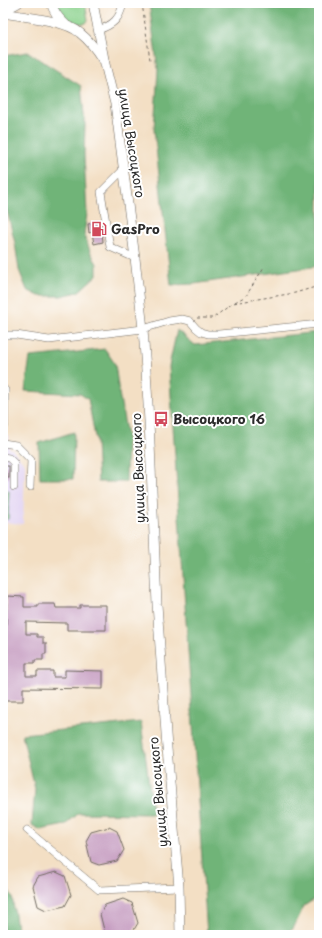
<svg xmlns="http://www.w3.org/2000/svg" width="322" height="938" viewBox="0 0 322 938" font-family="'Playpen Sans',sans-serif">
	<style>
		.built { fill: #e2d4f3 }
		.green { fill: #8bd28d; stroke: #5b7e5c }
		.forest { fill: #70b478; stroke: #4e7052 }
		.building { fill: #c69dc1 }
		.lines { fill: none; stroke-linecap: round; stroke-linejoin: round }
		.minor-casing { stroke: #716a61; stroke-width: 8 }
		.major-casing { stroke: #716a61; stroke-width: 10 }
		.path { stroke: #716a61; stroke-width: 1; stroke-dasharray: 3 3; stroke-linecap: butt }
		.minor { stroke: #fff; stroke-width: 7 }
		.major { stroke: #fff; stroke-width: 9 }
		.labels { text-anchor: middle; stroke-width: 4; stroke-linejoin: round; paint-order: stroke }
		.street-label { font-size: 13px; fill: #2b2b2b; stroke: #fff }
		.poi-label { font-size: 13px; font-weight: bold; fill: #2b2b2b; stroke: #fff; text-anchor: start }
	</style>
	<rect width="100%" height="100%" fill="#fff"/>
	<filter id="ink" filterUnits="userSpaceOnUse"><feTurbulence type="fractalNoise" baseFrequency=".025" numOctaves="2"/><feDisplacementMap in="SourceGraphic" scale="8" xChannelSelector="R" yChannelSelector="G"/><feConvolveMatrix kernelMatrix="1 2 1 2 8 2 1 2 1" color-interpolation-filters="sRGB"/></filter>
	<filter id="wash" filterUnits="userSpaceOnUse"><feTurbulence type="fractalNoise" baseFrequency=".012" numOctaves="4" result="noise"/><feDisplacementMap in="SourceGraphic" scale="16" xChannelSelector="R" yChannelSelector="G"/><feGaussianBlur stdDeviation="0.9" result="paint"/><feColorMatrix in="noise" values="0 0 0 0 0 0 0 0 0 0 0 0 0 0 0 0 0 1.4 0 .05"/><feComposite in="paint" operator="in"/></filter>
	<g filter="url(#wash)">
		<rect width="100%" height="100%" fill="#f3dfc4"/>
		<!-- built -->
		<polygon class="built" points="3,435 9,435 9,448 12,449 25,464 23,524 3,522"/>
		<!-- green -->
		<g class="green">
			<path d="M57,3H85L88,20L86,23C72,26 61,15 57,3Z"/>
			<polygon points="3,491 9,491 8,519 3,520"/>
		</g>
		<!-- forest -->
		<g class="forest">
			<polygon points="149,3 319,3 319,266 194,284 171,285 154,129 158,70"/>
			<polygon points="28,52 81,86 85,125 84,154 87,214 84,234 90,251 97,264 97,275 78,292 61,296 39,296 27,290 19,270 15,243 3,195 3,56"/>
			<polygon points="177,330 195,345 319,332 319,896 304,906 293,929 279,935 207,935 169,366"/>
			<polygon points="105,349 115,364 119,393 127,436 126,482 98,482 96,442 88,399 80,394 25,391 30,357 60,354"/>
			<polygon points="74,432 73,479 40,479 39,443"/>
			<polygon points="141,722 153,814 79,813 65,825 40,830 32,825 35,789 22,734"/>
			<polygon points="3,880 12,896 18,935 3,935"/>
		</g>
		<g id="blocks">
			<!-- building -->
			<g class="building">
				<polygon points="101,222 103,242 94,244 92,232 89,233 88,224"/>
				<rect x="3" y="466" width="6" height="12"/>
				<polygon points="7,596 24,597 24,607 38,607 38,604 55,604 56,608 80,608 80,605 106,605 106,630 67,630 67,623 26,622 26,634 37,634 37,637 43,637 43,643 46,643 46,654 43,654 43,660 35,660 35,663 26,663 26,676 37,676 37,671 53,671 53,677 65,677 65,670 103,671 103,689 23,688 23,701 3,701 3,633 6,633"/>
				<polygon points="109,827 117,831 124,850 117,861 99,865 91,862 86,841 91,832"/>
				<polygon points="56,872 65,876 71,895 65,906 46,910 38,906 33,886 38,877"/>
				<polygon points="123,899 132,903 138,923 132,933 125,935 107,935 105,934 100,914 105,905"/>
			</g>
		</g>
	</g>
	<g filter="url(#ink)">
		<use href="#blocks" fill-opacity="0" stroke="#716a61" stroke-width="1"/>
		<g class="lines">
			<defs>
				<g id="minor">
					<path d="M98,30C113,25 120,19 123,3"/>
					<polyline points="124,169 101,192 110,247 135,258"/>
					<polyline points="3,335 16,335 49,340 143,329 169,321 182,319 190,321 196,328 201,332 208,334 219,334 319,324"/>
					<polyline points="3,388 5,390 5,425 3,425"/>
					<polyline points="3,443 16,445 31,460 30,487"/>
					<polyline points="3,457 9,458 14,463 14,487"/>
					<polyline points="27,830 99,890 179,887"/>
				</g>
				<g id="major">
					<path d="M51,3C54,12 58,18 65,24"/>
					<polyline points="93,3 105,64 115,104 135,258 143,329 146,370 149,421 157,604 167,748 179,887 180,935"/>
					<polyline points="3,11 18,3"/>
					<path d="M3,13C24,17 65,20 80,33C90,41 96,49 102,59"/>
				</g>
			</defs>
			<!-- minor casing -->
			<use href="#minor" class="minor-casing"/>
			<!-- major casing -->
			<use href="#major" class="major-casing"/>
			<!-- path -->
			<g class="path">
				<polyline points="142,3 150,60"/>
				<polyline points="235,302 246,296 264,267"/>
				<polyline points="197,318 213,318 233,303 295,293 319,286"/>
			</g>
			<!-- minor -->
			<use href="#minor" class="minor"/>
			<!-- major -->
			<use href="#major" class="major"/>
		</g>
	</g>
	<!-- icons -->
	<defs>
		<symbol id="fuel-bare" viewBox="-9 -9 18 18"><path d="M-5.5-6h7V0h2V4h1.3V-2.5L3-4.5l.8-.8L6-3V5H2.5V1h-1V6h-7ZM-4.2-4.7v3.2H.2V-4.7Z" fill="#d1495b" stroke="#fff" stroke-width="2.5" paint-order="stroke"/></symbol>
		<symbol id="bus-bare" viewBox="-9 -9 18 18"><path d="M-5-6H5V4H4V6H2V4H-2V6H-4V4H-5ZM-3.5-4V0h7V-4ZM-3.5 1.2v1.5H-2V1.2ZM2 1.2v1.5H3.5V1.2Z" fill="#d1495b" stroke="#fff" stroke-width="2.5" paint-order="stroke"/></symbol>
	</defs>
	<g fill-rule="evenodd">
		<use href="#fuel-bare" x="88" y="218" width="22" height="22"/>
		<use href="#bus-bare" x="150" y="408" width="22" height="22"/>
	</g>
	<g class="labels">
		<!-- street labels -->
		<g class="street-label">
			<text transform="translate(132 143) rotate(81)" y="5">улица Высоцкого</text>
			<text transform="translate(138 468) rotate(-92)" y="5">улица Высоцкого</text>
			<text transform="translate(158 792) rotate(-95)" y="5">улица Высоцкого</text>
		</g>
		<!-- poi labels -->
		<g class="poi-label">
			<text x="111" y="234">GasPro</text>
			<text x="173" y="424">Высоцкого 16</text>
		</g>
	</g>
	<!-- margin -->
	<rect width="322" height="938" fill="none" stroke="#fff" stroke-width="16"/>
</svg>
